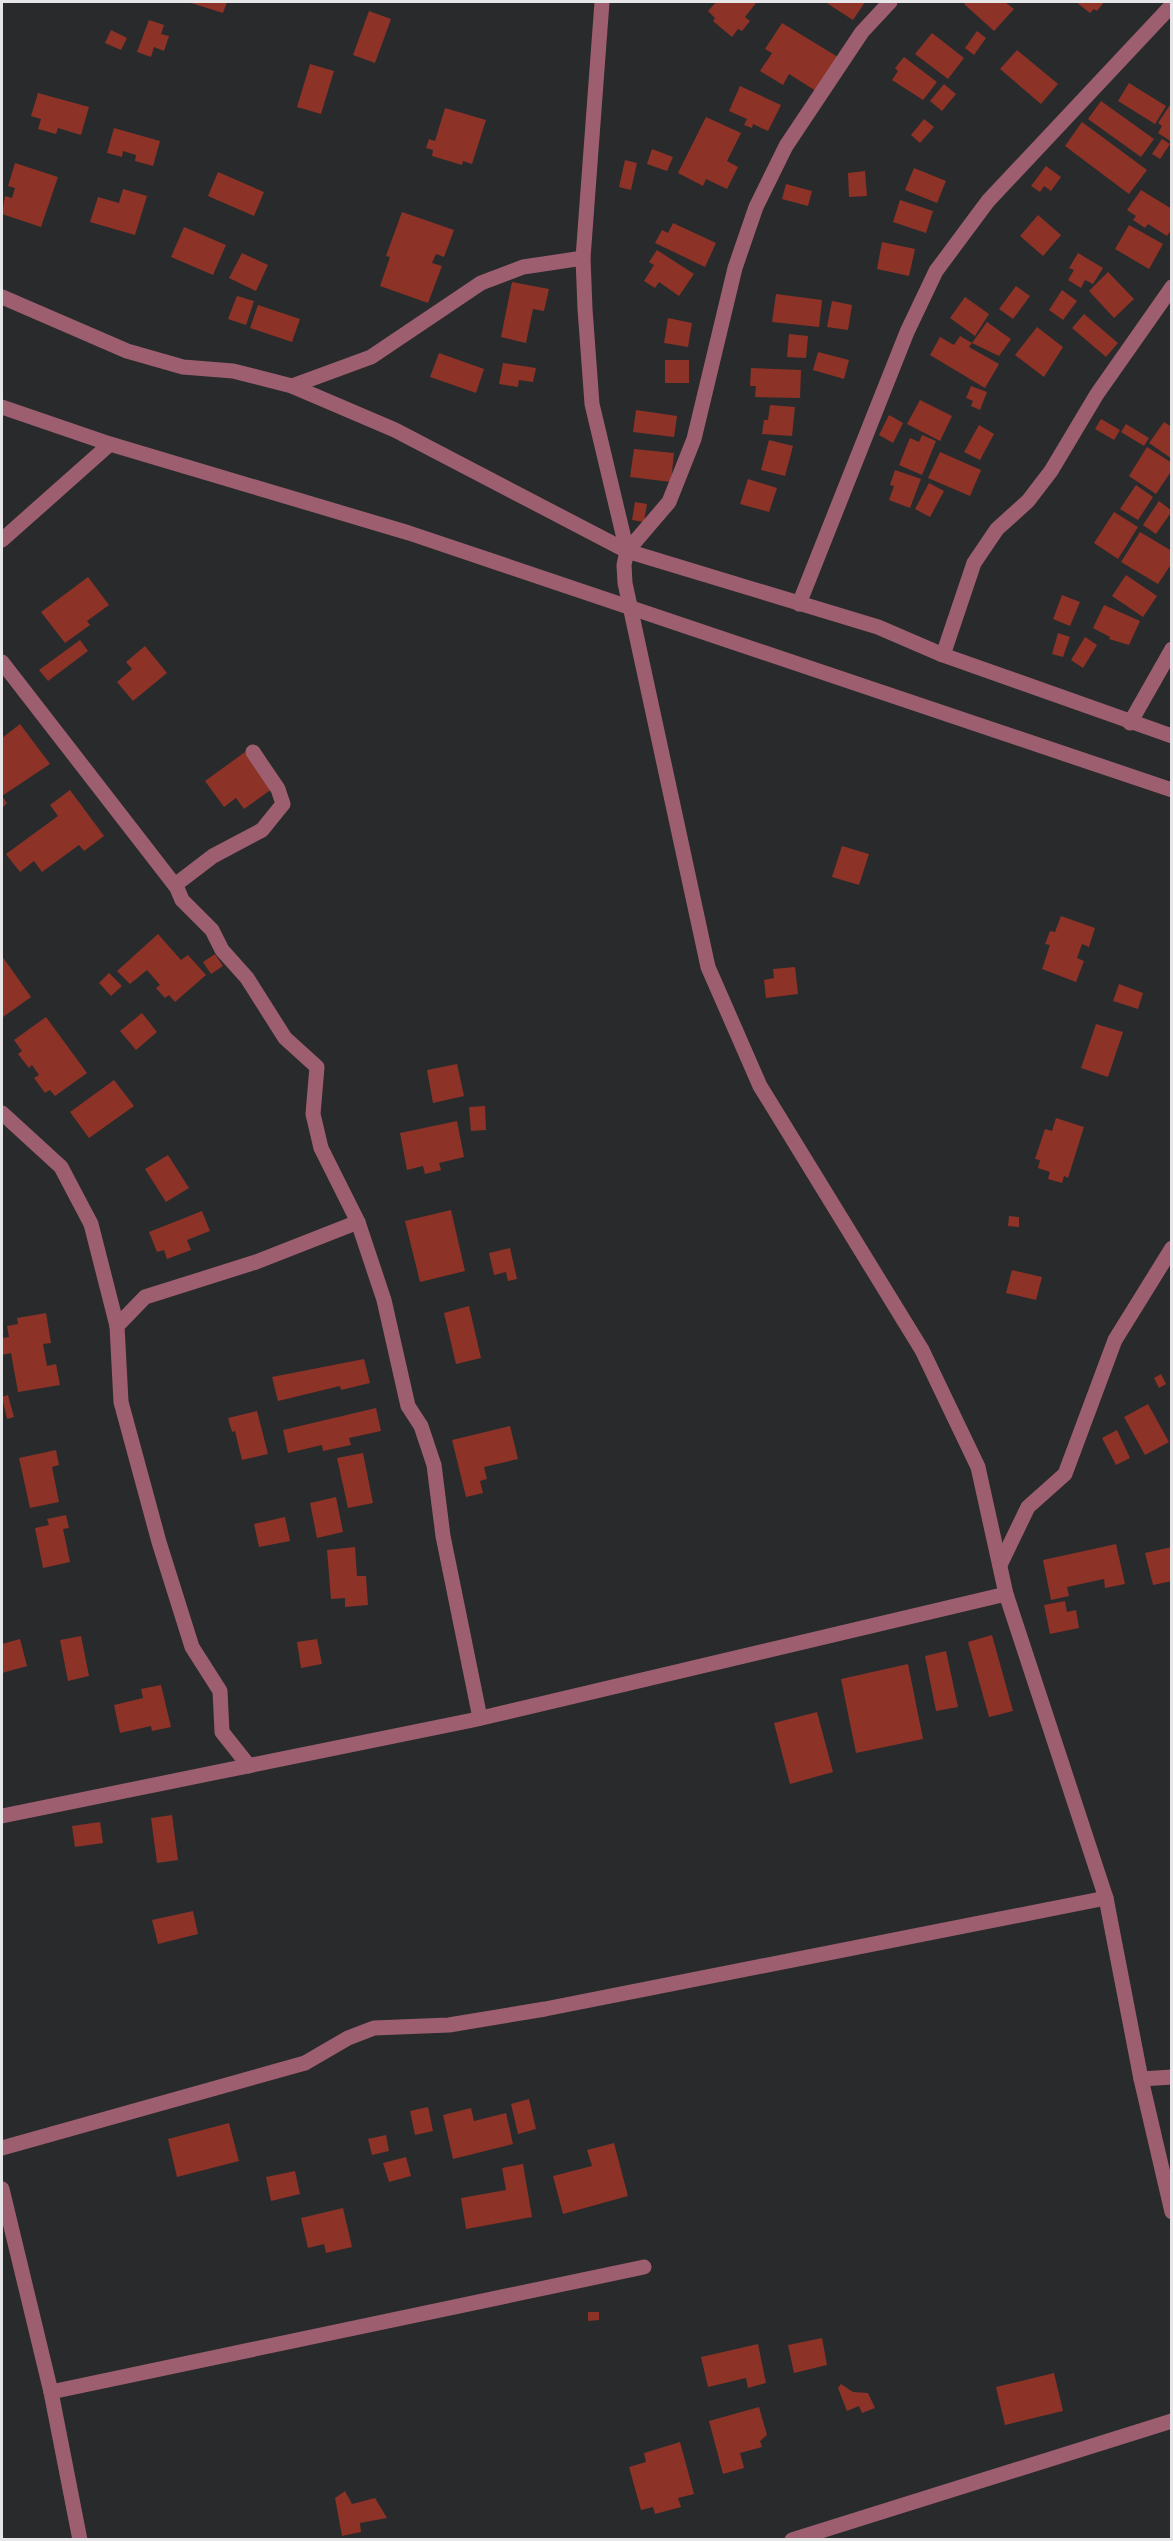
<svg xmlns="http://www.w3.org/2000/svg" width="1173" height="2541" viewBox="0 0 1173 2541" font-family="'Archivo Narrow',sans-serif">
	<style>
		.building { fill: #8c3227 }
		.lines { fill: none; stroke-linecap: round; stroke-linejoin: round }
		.minor { stroke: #9d5f6f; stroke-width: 15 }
	</style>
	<rect width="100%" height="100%" fill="#292a2c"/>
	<!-- building -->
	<g class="building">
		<polygon points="188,2 227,2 223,13"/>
		<polygon points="716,2 754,2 756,3 745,17 750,21 742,31 738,29 732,37 713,21 715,18 708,11"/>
		<polygon points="825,2 865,2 853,20"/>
		<polygon points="967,2 1005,2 1014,9 994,31 964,4"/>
		<polygon points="1076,2 1104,2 1097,11 1094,9 1090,13"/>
		<polygon points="369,11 391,19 375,63 353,55"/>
		<polygon points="149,20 164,25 161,34 169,36 164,51 154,47 151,57 137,52"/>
		<polygon points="782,23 838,57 816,91 789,74 783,85 760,71 772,53 765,49"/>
		<polygon points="111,30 127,38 121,50 105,43"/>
		<polygon points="977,31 986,38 974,55 965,48"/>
		<polygon points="932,33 964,58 948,79 915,54"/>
		<polygon points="1017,50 1058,84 1041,104 1000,69"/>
		<polygon points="904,57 937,82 923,100 892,80 898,71 895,68"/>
		<polygon points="310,64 334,71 321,114 297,107"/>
		<polygon points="1129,83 1166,106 1155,124 1118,101"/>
		<polygon points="944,84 956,94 942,111 930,101"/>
		<polygon points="740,86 781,105 768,131 753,124 752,128 744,125 747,119 729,111"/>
		<polygon points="38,93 89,107 81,135 58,128 56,134 38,129 41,119 31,116"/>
		<polygon points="1101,101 1154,139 1141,157 1088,119"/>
		<polygon points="1172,102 1172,142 1158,133 1162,126 1158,123"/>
		<polygon points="445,108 486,120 472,164 463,161 462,165 432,156 433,150 426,148 429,139 435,141"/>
		<polygon points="706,117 741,133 727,161 738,167 727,189 706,179 703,186 678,173"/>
		<polygon points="924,119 934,127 920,143 911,135"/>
		<polygon points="1082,122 1147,170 1129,194 1065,146"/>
		<polygon points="114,128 160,141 153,166 135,161 136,155 123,151 122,157 107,153"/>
		<polygon points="1162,139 1170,144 1160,159 1152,154"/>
		<polygon points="652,149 673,157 667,171 647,164"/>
		<polygon points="625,160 637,163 631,190 619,187"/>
		<polygon points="15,163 58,177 41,227 2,214 5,196 12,198 15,188 8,186"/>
		<polygon points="1046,166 1061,177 1051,191 1044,186 1040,192 1031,186"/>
		<polygon points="914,168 946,181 937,203 905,190"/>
		<polygon points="865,171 867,196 849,197 848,173"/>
		<polygon points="218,172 264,192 254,216 208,196"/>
		<polygon points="786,184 812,191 808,206 782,199"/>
		<polygon points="123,189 147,196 135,235 90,222 98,197 119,203"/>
		<polygon points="1141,190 1172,209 1172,229 1167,236 1148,224 1145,228 1133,220 1136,216 1127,210"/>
		<polygon points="900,200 933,211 926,233 893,222"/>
		<polygon points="402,212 454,230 444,257 436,254 432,263 442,266 428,303 380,286 390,257 386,256"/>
		<polygon points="1038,215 1061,235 1043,256 1020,236"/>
		<polygon points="673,223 716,243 705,267 655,243 662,230 668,233"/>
		<polygon points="1129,225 1163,244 1149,269 1115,249"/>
		<polygon points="184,227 226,245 213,275 171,257"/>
		<polygon points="882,242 915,249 909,276 877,269"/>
		<polygon points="657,250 694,274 679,296 659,282 655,288 644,281 654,265 649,262"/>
		<polygon points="242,253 268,265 256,291 229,278"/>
		<polygon points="1078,253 1103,268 1093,284 1085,280 1081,288 1068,280 1074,270 1069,268"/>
		<polygon points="1108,272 1134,299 1114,318 1089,291"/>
		<polygon points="512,282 549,289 544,311 533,309 526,343 501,337"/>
		<polygon points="1016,286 1030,296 1013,319 999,309"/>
		<polygon points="1062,290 1077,301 1063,320 1049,310"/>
		<polygon points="776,294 822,300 819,327 772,322"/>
		<polygon points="237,296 254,301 246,325 228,319"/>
		<polygon points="965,297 989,314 975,336 950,318"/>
		<polygon points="832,301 852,305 848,330 827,327"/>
		<polygon points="258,305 300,319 292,342 250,328"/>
		<polygon points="1084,314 1118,343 1106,357 1072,328"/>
		<polygon points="668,318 692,323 688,347 664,343"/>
		<polygon points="987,322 1011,339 999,356 972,343"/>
		<polygon points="1037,327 1063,347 1044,377 1015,355"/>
		<polygon points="789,334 808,336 806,358 787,357"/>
		<polygon points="960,336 972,343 969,347 999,364 985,388 930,355 940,337 954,345"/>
		<polygon points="818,352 849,360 844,379 813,370"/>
		<polygon points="439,353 484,369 476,393 430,377"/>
		<rect x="665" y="360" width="24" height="23"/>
		<polygon points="503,363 536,368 533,382 519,380 518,387 499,384"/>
		<polygon points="751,368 801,370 800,398 755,397 756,386 750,386"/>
		<polygon points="971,386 987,392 980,410 971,406 973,401 966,398"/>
		<polygon points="920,400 952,416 940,441 907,424"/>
		<polygon points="770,405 795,407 792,436 762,434 764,420 768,420"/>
		<polygon points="636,410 677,416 674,437 633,432"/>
		<polygon points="889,415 903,423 893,443 879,435"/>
		<polygon points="1101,419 1120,430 1114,440 1095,429"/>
		<polygon points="1164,422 1172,427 1172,459 1149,443"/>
		<polygon points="1126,424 1149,438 1144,446 1121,432"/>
		<polygon points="979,425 994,434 980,460 964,452"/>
		<polygon points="922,435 936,441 922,475 899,465 910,438 919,442"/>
		<polygon points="769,440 793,446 785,476 761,470"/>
		<polygon points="1147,447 1172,463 1172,470 1156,494 1129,476"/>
		<polygon points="634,449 674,453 671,482 630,477"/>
		<polygon points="940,452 981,470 970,496 928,478"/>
		<polygon points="895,470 921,479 910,508 889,500 894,486 890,485"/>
		<polygon points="748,479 777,488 769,512 740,504"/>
		<polygon points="929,483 944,491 930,517 915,509"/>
		<polygon points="1136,485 1153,497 1138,520 1120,509"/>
		<polygon points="1159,501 1172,511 1156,534 1143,525"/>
		<polygon points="635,502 647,504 644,522 632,520"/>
		<polygon points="1114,512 1138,527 1118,559 1094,543"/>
		<polygon points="1140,532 1172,551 1172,563 1158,584 1121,562"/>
		<polygon points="1126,575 1157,596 1143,617 1112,596"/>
		<polygon points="88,577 109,605 87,621 90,625 65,643 41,612"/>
		<polygon points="1062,595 1080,602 1070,626 1053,619"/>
		<polygon points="1104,605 1140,621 1129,645 1109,639 1110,637 1093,628"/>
		<polygon points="1058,633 1070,637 1063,657 1052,654"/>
		<polygon points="1085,637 1097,645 1083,668 1071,660"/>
		<polygon points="80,640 88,651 48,681 39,670"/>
		<polygon points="145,646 167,673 133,701 117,682 132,669 126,662"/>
		<polygon points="20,724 50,764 2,796 7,803 2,808 2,738"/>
		<polygon points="245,752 272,789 244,809 236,798 224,807 205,781"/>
		<polygon points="70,790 104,836 84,851 79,845 42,872 34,861 20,872 6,854 58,816 50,805"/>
		<polygon points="842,846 869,854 859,885 832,877"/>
		<polygon points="1061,916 1095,928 1089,947 1082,944 1077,958 1084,961 1076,982 1042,969 1050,945 1045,944 1050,931 1055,932"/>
		<polygon points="158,934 181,960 188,955 206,975 175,1002 169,995 165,998 156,988 160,985 147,970 130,984 117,971"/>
		<polygon points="215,954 223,966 211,974 203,962"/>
		<polygon points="2,956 31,997 3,1017 2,1015"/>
		<polygon points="795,967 798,994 766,998 764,980 774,978 773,969"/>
		<polygon points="109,973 122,986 111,996 99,983"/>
		<polygon points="1119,984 1143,993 1138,1009 1113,1001"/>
		<polygon points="142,1013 157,1032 136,1050 120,1031"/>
		<polygon points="46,1017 87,1073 55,1096 50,1090 45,1093 34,1078 39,1075 32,1065 29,1068 18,1054 22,1051 14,1040"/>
		<polygon points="1096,1024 1123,1032 1108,1077 1081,1068"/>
		<polygon points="457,1064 464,1096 433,1103 427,1070"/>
		<polygon points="114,1080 134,1106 89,1138 70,1112"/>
		<polygon points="485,1106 486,1130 471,1131 469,1107"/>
		<polygon points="1056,1118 1084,1127 1068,1178 1064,1176 1062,1183 1048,1179 1050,1172 1038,1168 1040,1160 1035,1159 1045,1129 1052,1131"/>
		<polygon points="457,1121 464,1157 439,1163 441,1170 425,1174 423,1166 407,1170 400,1133"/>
		<polygon points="168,1155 189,1188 166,1202 145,1169"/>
		<polygon points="451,1210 465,1271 420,1282 405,1221"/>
		<polygon points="202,1211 210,1231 187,1240 191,1250 167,1259 164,1250 157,1252 149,1232"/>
		<polygon points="1009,1216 1019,1217 1019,1227 1008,1226"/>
		<polygon points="510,1248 517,1279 508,1281 506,1272 494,1275 489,1253"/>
		<polygon points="1012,1270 1042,1277 1036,1300 1006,1293"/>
		<polygon points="469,1306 481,1358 456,1364 444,1313"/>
		<polygon points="46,1313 51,1343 43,1344 47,1366 56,1364 60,1385 18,1392 11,1353 2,1355 2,1338 9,1337 7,1326 18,1324 17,1318"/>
		<polygon points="364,1359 370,1383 341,1390 340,1386 278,1401 272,1377"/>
		<polygon points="1161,1374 1166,1384 1159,1388 1154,1378"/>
		<polygon points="8,1395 14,1417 7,1419 2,1397"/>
		<polygon points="1148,1404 1169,1442 1145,1455 1124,1417"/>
		<polygon points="376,1408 381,1431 349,1438 351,1445 323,1451 322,1445 288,1453 283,1430"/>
		<polygon points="257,1411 268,1454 242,1460 235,1431 232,1432 228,1418"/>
		<polygon points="510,1426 518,1459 484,1467 487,1479 480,1481 483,1493 466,1497 452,1440"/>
		<polygon points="1117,1430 1130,1458 1116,1465 1102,1438"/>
		<polygon points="56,1450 59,1465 52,1467 59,1502 30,1508 19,1458"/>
		<polygon points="363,1453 373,1503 348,1508 337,1458"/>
		<polygon points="336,1497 343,1532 317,1538 310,1503"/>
		<polygon points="66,1515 69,1528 63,1529 70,1562 43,1568 35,1528 49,1525 47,1519"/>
		<polygon points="285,1517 290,1541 259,1547 254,1524"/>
		<polygon points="1116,1544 1125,1584 1105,1588 1104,1579 1067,1587 1069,1596 1051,1600 1043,1560"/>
		<polygon points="355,1547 357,1576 366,1576 368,1605 345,1607 345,1598 331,1599 327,1550"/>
		<polygon points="1172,1547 1172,1581 1153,1585 1145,1553"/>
		<polygon points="1065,1601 1067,1612 1076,1610 1079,1628 1050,1634 1044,1605"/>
		<polygon points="992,1635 1013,1711 989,1717 968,1642"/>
		<polygon points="81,1636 89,1676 68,1681 60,1640"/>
		<polygon points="20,1639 27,1666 2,1673 2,1644"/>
		<polygon points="317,1639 322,1664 301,1668 297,1642"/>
		<polygon points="946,1651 958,1707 936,1711 925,1656"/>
		<polygon points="908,1664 923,1739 856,1753 841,1679"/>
		<polygon points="161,1685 171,1727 152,1731 151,1726 120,1733 114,1705 143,1698 141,1689"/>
		<polygon points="817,1712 833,1772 790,1784 774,1723"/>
		<polygon points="172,1815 178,1860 157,1863 151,1818"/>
		<polygon points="100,1822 103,1843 75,1847 72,1826"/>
		<polygon points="193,1911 198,1934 158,1944 152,1920"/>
		<polygon points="529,2099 536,2129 518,2134 511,2104"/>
		<polygon points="428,2107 433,2131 415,2135 410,2111"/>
		<polygon points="471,2108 474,2121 506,2113 513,2144 453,2159 443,2115"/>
		<polygon points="229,2123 239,2161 177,2177 168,2139"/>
		<polygon points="386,2135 389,2151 372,2155 368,2139"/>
		<polygon points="614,2143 628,2196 563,2214 553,2176 592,2166 587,2150"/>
		<polygon points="406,2157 411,2176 389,2182 383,2163"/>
		<polygon points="523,2164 532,2217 466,2229 461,2198 506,2190 502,2168"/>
		<polygon points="295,2171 300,2194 271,2201 266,2177"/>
		<polygon points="343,2208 352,2247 326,2253 324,2244 308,2248 301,2218"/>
		<polygon points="588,2312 599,2312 599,2320 588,2321"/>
		<polygon points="822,2338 827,2365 794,2373 788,2345"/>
		<polygon points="758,2344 766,2383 748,2388 746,2378 708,2387 701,2357"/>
		<polygon points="1054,2373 1063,2411 1005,2425 996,2387"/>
		<polygon points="841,2384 853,2392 868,2393 875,2408 862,2413 859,2406 847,2411 838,2388"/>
		<polygon points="759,2407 767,2435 760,2441 762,2447 740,2453 744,2468 723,2474 709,2421"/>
		<polygon points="680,2442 694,2494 678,2498 681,2507 655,2514 653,2507 641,2510 629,2467 646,2462 644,2453"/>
		<polygon points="345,2491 352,2504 375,2498 387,2518 360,2523 361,2532 342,2536 335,2498"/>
	</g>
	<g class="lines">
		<!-- minor -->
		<g class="minor">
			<polyline points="602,2 583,258 585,309 592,404 627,551 624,565 625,583 708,967 760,1086 922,1350 978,1467 1006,1594 1106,1898 1141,2079 1172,2212"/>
			<polyline points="2,297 127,351 183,367 233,371 292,386 395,430 627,551 878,627 943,655 1172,736"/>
			<polyline points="292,386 371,357 481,283 523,267 583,258"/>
			<polyline points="2,407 110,444 409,533 1172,790"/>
			<polyline points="2,540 110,444"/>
			<polyline points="627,551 669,502 694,439 735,268 756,207 786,146 862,32 890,2"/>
			<polyline points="799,604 907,332 936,271 988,201 1172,5"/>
			<polyline points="943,655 974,563 997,529 1028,501 1051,471 1097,394 1172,287"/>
			<polyline points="2,662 177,888 182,900 212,930 222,950 247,978 285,1038 317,1067 313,1114 321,1148 358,1222 384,1300 408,1406 421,1426 434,1465 443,1536 480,1718"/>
			<polyline points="1130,723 1172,649"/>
			<polyline points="175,885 213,856 262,830 283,804 278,789 253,752"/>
			<polyline points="2,1113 61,1167 91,1224 117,1326"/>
			<polyline points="1000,1565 1028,1507 1065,1474 1115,1340 1172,1248"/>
			<polyline points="249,1766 222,1732 220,1691 192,1647 159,1542 121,1402 117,1326 145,1297 256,1262 358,1222"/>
			<polyline points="2,1816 473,1720 1006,1594"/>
			<polyline points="1141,2079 1172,2077"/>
			<polyline points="2,2148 305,2063 348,2038 374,2028 449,2025 545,2009 1106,1898"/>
			<polyline points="2,2189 51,2392 80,2540"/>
			<polyline points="51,2392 644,2267"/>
			<polyline points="792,2540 1172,2421"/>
		</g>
	</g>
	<!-- border -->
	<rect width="1173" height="2541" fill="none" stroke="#e6e6e8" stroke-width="6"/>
</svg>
